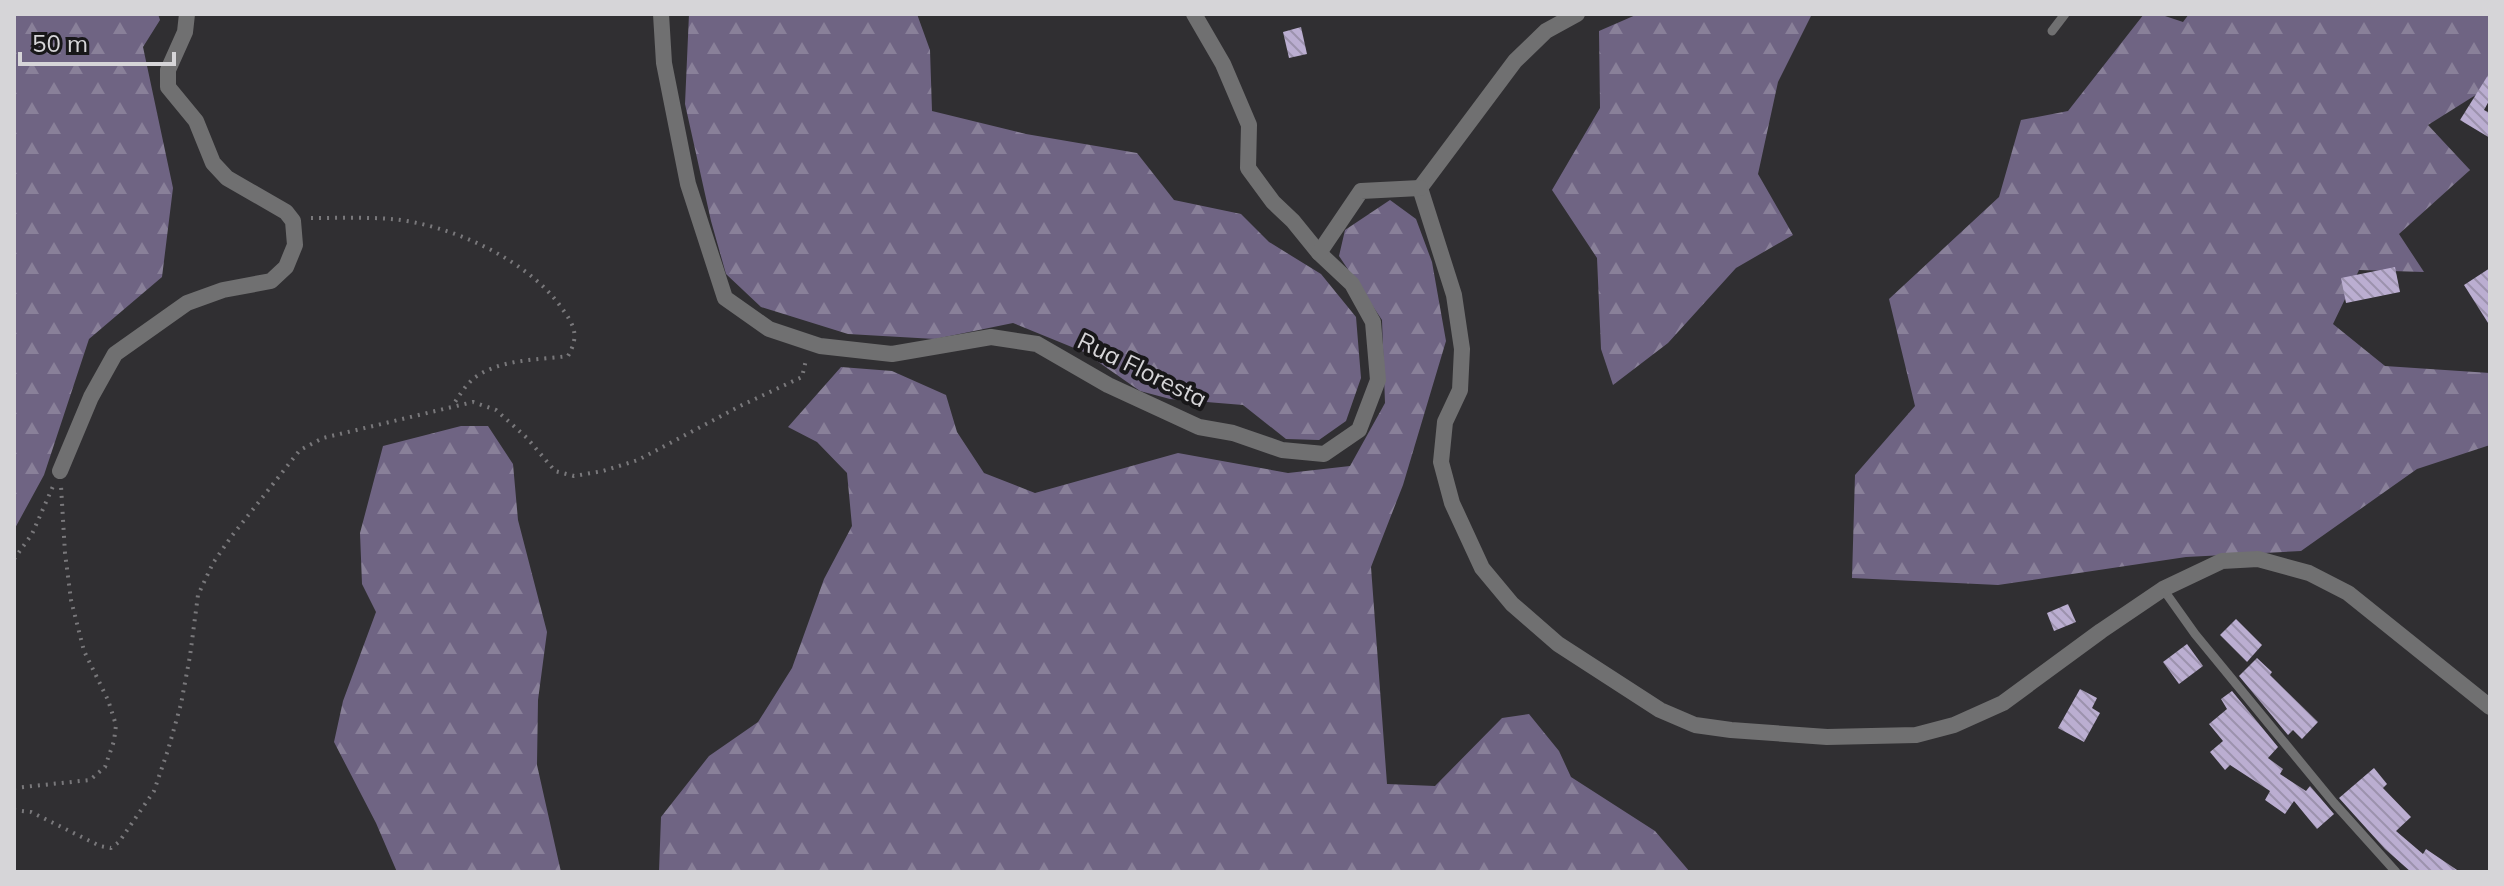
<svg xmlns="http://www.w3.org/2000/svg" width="2504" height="886" viewBox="0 0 2504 886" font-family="Mulish,sans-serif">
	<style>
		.forest { fill: url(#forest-firs) }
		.building { fill: url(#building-back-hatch) }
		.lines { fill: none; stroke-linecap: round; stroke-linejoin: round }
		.path { stroke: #79787b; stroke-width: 4; stroke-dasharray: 2 6; stroke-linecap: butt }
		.lane { stroke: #707071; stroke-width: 9 }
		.street { stroke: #707071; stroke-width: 16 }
		.labels { text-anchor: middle; stroke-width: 8; stroke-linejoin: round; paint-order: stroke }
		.street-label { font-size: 24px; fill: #d6d5d8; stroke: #181719 }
	</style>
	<defs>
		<pattern id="forest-firs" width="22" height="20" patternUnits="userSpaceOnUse" patternTransform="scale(2)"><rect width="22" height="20" fill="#6f6483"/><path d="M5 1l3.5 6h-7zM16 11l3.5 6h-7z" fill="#898099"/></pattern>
		<pattern id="building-back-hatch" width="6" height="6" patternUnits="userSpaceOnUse" patternTransform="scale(2)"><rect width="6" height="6" fill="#bbaed1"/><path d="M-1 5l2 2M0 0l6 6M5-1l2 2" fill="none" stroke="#9c92ad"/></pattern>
	</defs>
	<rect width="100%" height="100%" fill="#302f32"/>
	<!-- forest -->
	<g class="forest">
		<polygon points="14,14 158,14 160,20 143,47 173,188 162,277 89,339 44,475 14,530"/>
		<polygon points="689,14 917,14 930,50 932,111 1026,134 1137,153 1174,200 1241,214 1269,242 1321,274 1356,317 1361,378 1346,421 1319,440 1286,439 1243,405 1170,399 1140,391 1084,352 1013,323 935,339 848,334 761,307 726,274 711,221 685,104"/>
		<polygon points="1638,14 1812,14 1778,82 1758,174 1793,235 1736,268 1668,343 1613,385 1601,349 1597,258 1552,190 1600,108 1599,31"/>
		<polygon points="2144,14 2159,14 2183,22 2189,14 2490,14 2490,86 2428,125 2470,170 2399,234 2424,272 2359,270 2333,324 2385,366 2490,373 2490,445 2417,469 2301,551 2186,557 1998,585 1852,578 1855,475 1915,406 1889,299 1999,197 2021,120 2068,111"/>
		<polygon points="1390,200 1416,219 1432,262 1446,341 1403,485 1371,567 1387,784 1435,786 1502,718 1529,714 1559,751 1571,777 1655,831 1690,872 659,872 661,817 709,756 758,722 792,668 824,579 852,526 847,473 817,442 788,427 841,367 892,371 946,395 957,432 984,473 1035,493 1178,453 1288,473 1350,466 1385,403 1382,320 1339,256 1345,230"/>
		<polygon points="461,426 488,426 513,464 518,520 547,632 538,700 537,765 561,872 397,872 376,823 334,742 343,701 376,612 362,584 360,533 383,446"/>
	</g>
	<!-- building -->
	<g class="building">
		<polygon points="1301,27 1307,54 1289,58 1283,32"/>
		<polygon points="2490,72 2490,99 2484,110 2490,113 2490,138 2460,120"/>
		<polygon points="2395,267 2400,292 2346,303 2341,278"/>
		<polygon points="2490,268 2490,326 2464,285"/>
		<polygon points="2068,604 2076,622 2054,631 2047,613"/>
		<polygon points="2236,619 2262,645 2247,662 2220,635"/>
		<polygon points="2187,644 2203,666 2179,684 2163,662"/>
		<polygon points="2257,658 2272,672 2270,675 2318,722 2302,739 2293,730 2288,735 2239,676"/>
		<polygon points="2080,689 2097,698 2092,708 2100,713 2084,742 2058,728"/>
		<polygon points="2232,691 2278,747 2268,758 2283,769 2280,774 2306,791 2310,786 2334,814 2317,829 2294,801 2285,814 2265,800 2270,791 2230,765 2225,770 2210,752 2223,741 2209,724 2227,709 2221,699"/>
		<polygon points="2374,768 2387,784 2383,788 2411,817 2396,831 2423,854 2426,849 2460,872 2411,872 2385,849 2339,798"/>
	</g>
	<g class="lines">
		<!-- path -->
		<g class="path">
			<path d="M311,218C338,218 365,217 391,219C449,224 527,259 561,307C574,325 580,335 568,356C537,360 498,359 473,379C465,386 459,396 453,405"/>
			<polyline points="14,559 32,534 54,484"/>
			<polyline points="14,788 90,780 105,767 114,741 116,725 108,700 84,651 71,600 65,553 61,486"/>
			<polyline points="14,810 31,812 100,846 111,848 119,842 154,791 168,750 181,704 190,656 198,595 213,563 231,537 300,450 323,438 473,402 496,410 527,438 555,471 574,476 603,471 638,460 740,406 802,377 806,360"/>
		</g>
		<!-- lane -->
		<g class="lane">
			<polyline points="2052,31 2065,14"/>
			<polyline points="2163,589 2195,634 2334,803 2396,872"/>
		</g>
		<!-- street -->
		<g class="street">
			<polyline points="661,14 664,63 688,184 725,298 769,329 820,346 892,354 991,337 1037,344 1108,385 1199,427 1233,433 1282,450 1324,454 1359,430 1378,380 1373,322 1352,284 1319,253 1293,221 1273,202 1248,168 1249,125 1223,64 1194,14"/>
			<polyline points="1420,188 1454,295 1462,349 1460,390 1445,422 1441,462 1452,503 1482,568 1512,604 1558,644 1660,710 1695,725 1731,730 1827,737 1916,735 1954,725 2003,703 2101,631 2163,589 2222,561 2258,559 2309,573 2348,593 2490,707"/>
			<polyline points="1420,188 1515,61 1546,31 1577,14"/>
			<polyline points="1319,253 1361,191 1420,188"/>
			<polyline points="60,471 91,397 115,354 187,303 223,290 271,281 286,267 295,245 293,221 286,212 227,178 213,163 196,121 168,87 168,70 185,32 187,14"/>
		</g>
	</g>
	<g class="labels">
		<!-- street labels -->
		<g class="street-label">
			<text transform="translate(1142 370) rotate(26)" y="8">Rua Floresta</text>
		</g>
	</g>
	<!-- border -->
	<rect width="2504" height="886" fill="none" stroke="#d6d5d8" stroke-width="32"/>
	<!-- scale -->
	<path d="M20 52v12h154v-12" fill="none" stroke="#d6d5d8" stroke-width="4"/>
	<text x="32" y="52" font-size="24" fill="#d6d5d8" stroke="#181719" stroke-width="6" paint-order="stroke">50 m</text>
</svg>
